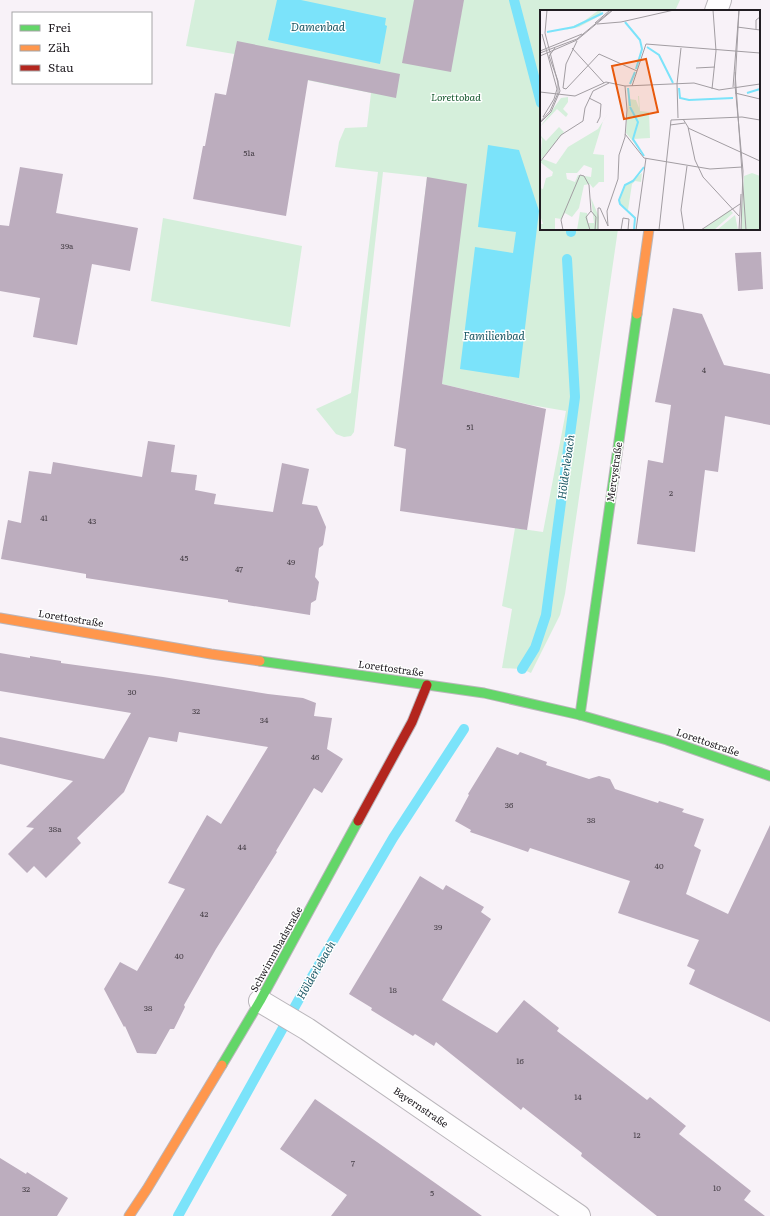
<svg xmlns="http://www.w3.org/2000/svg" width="770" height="1216" viewBox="0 0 770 1216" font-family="Literata,serif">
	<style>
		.green { fill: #d5efdb }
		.water { fill: #7be3fa }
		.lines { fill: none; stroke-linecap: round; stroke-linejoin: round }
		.stream { stroke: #7be3fa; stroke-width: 10 }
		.building { fill: #bcadbe }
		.street-casing { stroke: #bab6bb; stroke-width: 24 }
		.fast-casing { stroke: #bab6bb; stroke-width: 11 }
		.slow-casing { stroke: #bab6bb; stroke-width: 11 }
		.jam-casing { stroke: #bab6bb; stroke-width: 11 }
		.street { stroke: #fefdfe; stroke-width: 22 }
		.fast { stroke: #63d668; stroke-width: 9 }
		.slow { stroke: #ff974d; stroke-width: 9 }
		.jam { stroke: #b3261e; stroke-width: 9 }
		.labels { text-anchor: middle; stroke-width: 3; stroke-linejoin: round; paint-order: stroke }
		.number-label { font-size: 8px; fill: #484149 }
		.park-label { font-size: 10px; font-style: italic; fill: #16582e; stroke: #fff }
		.street-label { font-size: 10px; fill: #211d22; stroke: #fff }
		.water-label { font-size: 11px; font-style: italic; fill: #195663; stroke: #fff }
		.inset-river { fill: none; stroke: #7be3fa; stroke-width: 2 }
		.inset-road { fill: none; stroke: #a29da2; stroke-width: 1 }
		.view { fill: #e8590c; fill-opacity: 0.15; stroke: #e8590c; stroke-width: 2 }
		.inset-edge { fill: none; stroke: #211d22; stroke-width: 2 }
	</style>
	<rect width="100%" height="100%" fill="#f8f2f8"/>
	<!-- green -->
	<g class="green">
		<polygon points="195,0 680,0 675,11 541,11 541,229 618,229 565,594 560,615 531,673 522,669 502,668 512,609 502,606 515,528 543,532 566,411 531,405 442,384 444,368 405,362 427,177 383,172 354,432 351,436 344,437 336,434 316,409 351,393 378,172 335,167 339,142 345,128 367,127 371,93 232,65 234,54 186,46"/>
		<polygon points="163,218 302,246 290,327 151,301"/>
	</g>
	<!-- water -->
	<g class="water">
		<polygon points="277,0 301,0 386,18 385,25 387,26 380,64 268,40"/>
		<polygon points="488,145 519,150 539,211 519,378 460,369 475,247 513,253 516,232 478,227"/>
	</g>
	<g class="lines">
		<!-- stream -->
		<g class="stream">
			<polyline points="514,0 541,103"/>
			<polyline points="571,232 571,229"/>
			<polyline points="522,669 535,648 546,615 575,397 567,259"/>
			<polyline points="178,1216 303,992 393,838 464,729"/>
		</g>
	</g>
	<!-- building -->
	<g class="building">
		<polygon points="414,0 464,0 451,72 402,63"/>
		<polygon points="237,41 400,74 396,98 308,80 286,216 193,199 203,146 205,146 215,93 226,95"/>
		<polygon points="20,167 63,174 56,213 138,228 130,271 92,264 77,345 33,337 40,298 0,291 0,225 9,226"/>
		<polygon points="427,177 467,184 442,384 546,409 527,530 400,511 406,449 394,446"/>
		<polygon points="761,252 763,289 738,291 735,253"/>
		<polygon points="673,308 702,314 724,365 770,374 770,425 725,416 718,472 705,470 695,552 637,544 648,460 663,463 671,405 655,402"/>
		<polygon points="148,441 175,445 171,472 197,475 195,490 216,494 214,504 273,512 282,463 309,469 302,504 317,506 326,527 323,545 319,548 315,577 319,582 316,600 311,603 310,615 228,602 228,600 86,578 86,574 1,559 8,520 21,523 29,471 51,474 53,462 142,477"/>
		<polygon points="0,653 30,658 30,656 61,661 61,663 163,677 268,694 303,698 316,703 314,716 332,718 327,749 343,759 322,793 314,788 276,851 277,852 216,949 184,1005 185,1007 174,1029 170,1029 156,1054 137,1053 125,1026 124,1027 104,989 120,962 137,971 185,889 168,883 207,815 221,824 268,747 179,732 177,742 149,737 124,792 77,838 81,843 46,878 34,866 27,873 8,854 34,828 26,827 73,781 0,764 0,737 104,759 131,713 0,691"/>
		<polygon points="497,747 518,755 520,752 547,762 546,765 589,779 599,776 610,779 615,789 658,803 659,801 684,809 682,812 704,819 694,846 701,850 686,894 728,914 770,825 770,1022 689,984 695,970 687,966 699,940 618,913 630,881 530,848 528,852 470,832 471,830 455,821 469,795 468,794"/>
		<polygon points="420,876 443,890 446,885 484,907 481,912 491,919 442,1000 497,1033 524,1000 559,1028 557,1031 647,1100 650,1097 686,1126 679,1134 751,1191 744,1200 765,1216 657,1216 581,1156 582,1153 523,1107 521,1110 436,1042 434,1046 415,1034 413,1036 371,1010 372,1008 349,994"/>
		<polygon points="315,1099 377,1142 482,1216 331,1216 347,1195 280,1149"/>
		<polygon points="0,1158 26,1174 27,1172 68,1198 57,1216 0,1216"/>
	</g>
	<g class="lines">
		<defs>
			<g id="street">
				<polyline points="716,11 720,0"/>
				<polyline points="260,1001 307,1029 579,1216"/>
			</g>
			<g id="fast">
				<polyline points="260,661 484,693 580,715 667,740 770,776"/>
				<polyline points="580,715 637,314"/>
				<polyline points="222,1065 260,1001 358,821"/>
			</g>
			<g id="slow">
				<polyline points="637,314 649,229"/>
				<polyline points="0,618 211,654 260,661"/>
				<polyline points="129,1216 147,1189 222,1065"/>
			</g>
			<polyline id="jam" points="358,821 412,722 427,685"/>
		</defs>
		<!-- street casing -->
		<use href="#street" class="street-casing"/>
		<!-- fast casing -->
		<use href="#fast" class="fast-casing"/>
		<!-- slow casing -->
		<use href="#slow" class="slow-casing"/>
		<!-- jam casing -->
		<use href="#jam" class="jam-casing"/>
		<!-- street -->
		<use href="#street" class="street"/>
		<!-- fast -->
		<use href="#fast" class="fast"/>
		<!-- slow -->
		<use href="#slow" class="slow"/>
		<!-- jam -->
		<use href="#jam" class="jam"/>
	</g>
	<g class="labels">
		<!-- number labels -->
		<g class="number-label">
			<text x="249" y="156">51a</text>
			<text x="67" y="249">39a</text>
			<text x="704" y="373">4</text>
			<text x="470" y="430">51</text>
			<text x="671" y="496">2</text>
			<text x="44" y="521">41</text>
			<text x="92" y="524">43</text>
			<text x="184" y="561">45</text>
			<text x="291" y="565">49</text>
			<text x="239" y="572">47</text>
			<text x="132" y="695">30</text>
			<text x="196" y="714">32</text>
			<text x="264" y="723">34</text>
			<text x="315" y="760">46</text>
			<text x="509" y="808">36</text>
			<text x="591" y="823">38</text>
			<text x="55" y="832">38a</text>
			<text x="242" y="850">44</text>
			<text x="659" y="869">40</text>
			<text x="204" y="917">42</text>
			<text x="438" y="930">39</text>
			<text x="179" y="959">40</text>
			<text x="393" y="993">18</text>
			<text x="148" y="1011">38</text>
			<text x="520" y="1064">16</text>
			<text x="578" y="1100">14</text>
			<text x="637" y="1138">12</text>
			<text x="353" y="1166">7</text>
			<text x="717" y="1191">10</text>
			<text x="26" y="1192">32</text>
			<text x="432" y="1196">5</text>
		</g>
		<!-- park labels -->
		<g class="park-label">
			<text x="456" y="101">Lorettobad</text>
		</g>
		<!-- street labels -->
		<g class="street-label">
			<text transform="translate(614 472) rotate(-82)" y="4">Mercystraße</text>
			<text transform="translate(71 618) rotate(9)" y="4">Lorettostraße</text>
			<text transform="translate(391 668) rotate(8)" y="4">Lorettostraße</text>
			<text transform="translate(708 742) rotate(19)" y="4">Lorettostraße</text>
			<text transform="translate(276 949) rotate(-61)" y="4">Schwimmbadstraße</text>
			<text transform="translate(421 1107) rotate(34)" y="4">Bayernstraße</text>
		</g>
		<!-- water labels -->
		<g class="water-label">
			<text x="318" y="31">Damenbad</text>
			<text x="494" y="340">Familienbad</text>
			<text transform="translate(566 467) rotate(-82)" y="4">Hölderlebach</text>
			<text transform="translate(316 970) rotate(-60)" y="4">Hölderlebach</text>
		</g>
	</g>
	<!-- overview -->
	<g transform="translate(540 10)">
		<rect width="220" height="220" fill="#f8f2f8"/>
		<path d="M59,0L61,1V5L39,17L25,20L44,11ZM89,77V89L96,90L99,98L98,86H99L100,101L109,102L110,128L93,129L105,146L86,123ZM28,87V92L23,99L28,104L26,107L17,99L0,117L21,88ZM69,102L63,111L53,144L64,145V172H59L53,178L50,174L44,175L39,198L32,207L25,203L21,209L15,208V220H0V214H3L0,205V178L3,179L6,168L12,166L13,162L0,152L3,149L16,154L28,137L58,119ZM44,155L52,158L51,167L38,165L35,172L27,169L26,163H37ZM19,117L24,122L0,151L2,129L0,125L6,131ZM102,163L101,172L95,171L92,174L88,200L81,195L79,189L85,175ZM212,163L220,166V220H201L204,166ZM51,188L59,207L58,220H37L40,202L47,203L48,213H54ZM190,200L193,203L174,220H162ZM195,205L198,220H177Z" fill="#d5efdb" fill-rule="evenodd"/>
		<path class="inset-river" d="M85,12L100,30L102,39L96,59M7,22L34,17L63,3M107,37L119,45L133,73M90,74L95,62M88,78L90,96M139,78L140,88L149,90L193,88M207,83L220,79M90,97L98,112L93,129L104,146M94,220L95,208L80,194L79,190L85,175L93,171L104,157"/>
		<path class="inset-road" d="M199,0L195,75L203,161L201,220M55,13L70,0M57,14L81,12L134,0M197,17L220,20M216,19V10L220,7M2,24L17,79L14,89L3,107M37,31L26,54L23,78L26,79L59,44L97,61M32,38L64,73M0,41L42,24M0,43L37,29L72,0M0,46L37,30L73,0M156,58L175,57M195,62L206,220M92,76L106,34L220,43M193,77L199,0M172,79L176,41L173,0M0,82L35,86L66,72L85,76L154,73L179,80L220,74M195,83L220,89M49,88L61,94L60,107L57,113M138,108L137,74L141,38M143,109L148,117L155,150L163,167L199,206M0,112L10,101L18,83V71L9,46L15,38M0,113L11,102L20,81L5,23L7,0M130,115L145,113M148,118L220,151M85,124L104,148L170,159L202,157M0,152L21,125L43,111L45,98L53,81L69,73M23,220L21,210L40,165L44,166L49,175L51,201M50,220L46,207L51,201L56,207L55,220M58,220V198H60L68,216L67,201L78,169L79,145L85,127L87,100L85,76M81,220L83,208L89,209L88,220M96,220L106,148M119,220L131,110L202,107L220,110M144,220L141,200L147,156M161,220L200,194M199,220L201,184"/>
		<path class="view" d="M106,49L118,102L84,109L72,56Z"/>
		<rect width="220" height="220" class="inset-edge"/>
	</g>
	<!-- legend -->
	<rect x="12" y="12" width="140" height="72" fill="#ffffff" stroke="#a6a5a7"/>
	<rect x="20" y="25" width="20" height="6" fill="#63d668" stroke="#a6a5a7"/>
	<text x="48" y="32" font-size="12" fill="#211d22">Frei</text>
	<rect x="20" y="45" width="20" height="6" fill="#ff974d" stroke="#a6a5a7"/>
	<text x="48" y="52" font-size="12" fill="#211d22">Zäh</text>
	<rect x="20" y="65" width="20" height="6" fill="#b3261e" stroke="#a6a5a7"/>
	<text x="48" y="72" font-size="12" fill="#211d22">Stau</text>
</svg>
